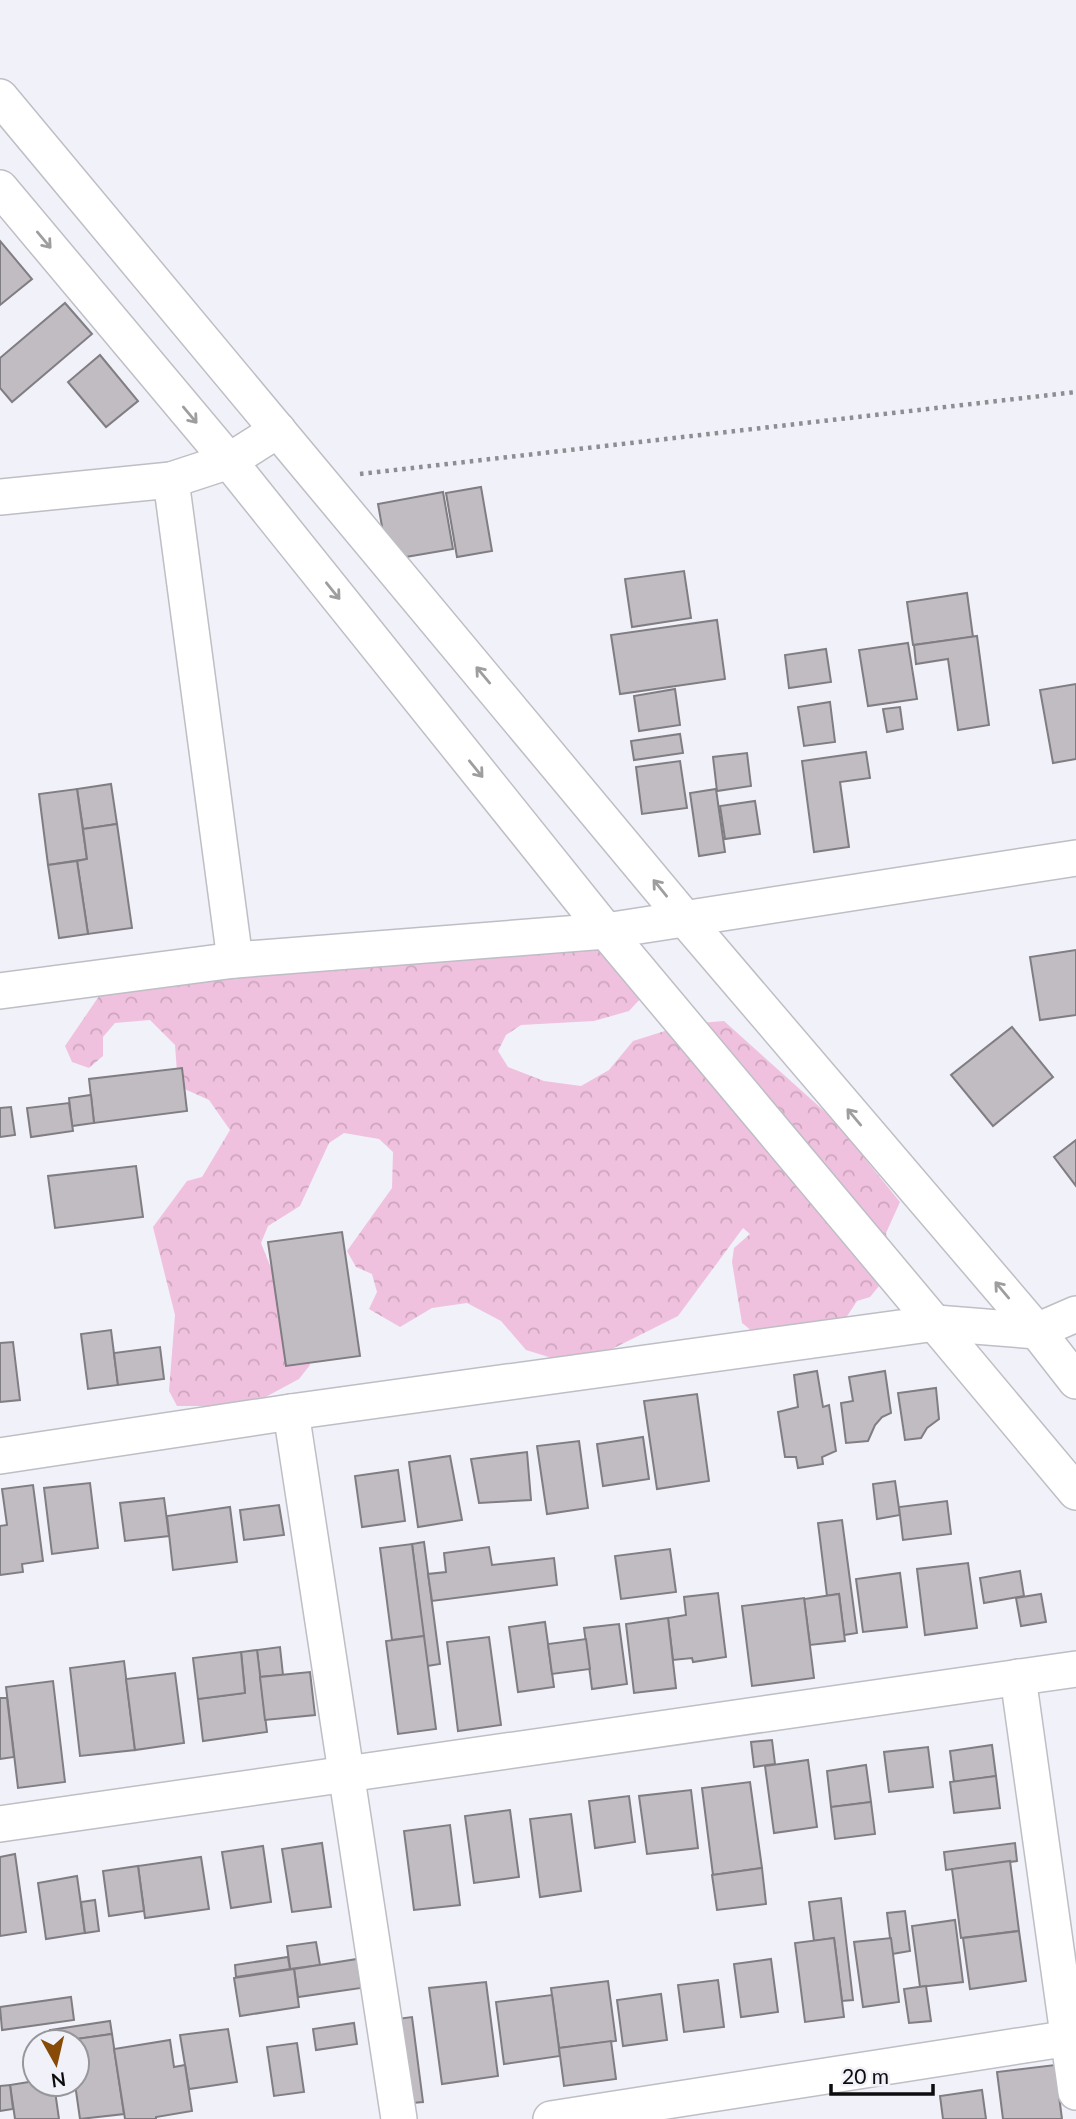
<svg xmlns="http://www.w3.org/2000/svg" width="1076" height="2119" viewBox="0 0 1076 2119" font-family="Lato,sans-serif">
	<style>
		.forest { fill: url(#forest-crowns) }
		.building { fill: #c0bcc2; stroke: #807d83; stroke-width: 2 }
		.lines { fill: none; stroke-linecap: round; stroke-linejoin: round }
		.street-casing { stroke: #bebec5; stroke-width: 38 }
		.path { stroke: #8d8d93; stroke-width: 4.5; stroke-dasharray: 3.5 5; stroke-linecap: butt }
		.street { stroke: #fff; stroke-width: 35 }
		.oneway { stroke: #9e9e9f }
	</style>
	<defs>
		<pattern id="forest-crowns" width="20" height="18" patternUnits="userSpaceOnUse" patternTransform="scale(1.75)"><rect width="20" height="18" fill="#f0c1de"/><path d="M2 6a3 3 0 1 1 6 0M12 15a3 3 0 1 1 6 0" fill="none" stroke="#cda5bd"/></pattern>
	</defs>
	<rect width="100%" height="100%" fill="#f1f1f9"/>
	<!-- forest -->
	<polygon class="forest" points="600,915 642,997 629,1011 594,1021 521,1025 506,1035 498,1051 508,1067 544,1081 581,1086 609,1070 633,1041 687,1024 724,1021 832,1118 841,1118 863,1137 866,1160 900,1202 886,1233 888,1247 877,1273 879,1286 870,1297 857,1301 840,1327 762,1339 742,1323 732,1262 734,1248 750,1234 743,1228 678,1316 578,1366 526,1350 501,1321 467,1303 432,1308 400,1327 369,1309 377,1292 372,1274 356,1267 347,1251 392,1188 393,1152 379,1139 344,1133 329,1143 300,1206 268,1226 261,1243 310,1365 299,1379 249,1406 177,1406 169,1391 175,1315 153,1227 187,1181 202,1177 230,1130 209,1100 178,1086 175,1045 150,1020 115,1023 103,1037 103,1056 89,1068 72,1062 65,1046 127,955 279,950"/>
	<!-- building -->
	<g class="building">
		<polygon points="0,241 32,279 0,305"/>
		<polygon points="65,303 92,334 12,402 0,388 0,358"/>
		<polygon points="100,355 138,401 106,427 68,382"/>
		<polygon points="481,487 492,551 457,557 446,493"/>
		<polygon points="443,492 453,549 388,560 378,504"/>
		<polygon points="684,571 691,618 632,627 625,579"/>
		<polygon points="967,593 973,637 913,645 907,602"/>
		<polygon points="717,620 725,679 620,694 611,635"/>
		<polygon points="977,636 989,725 958,730 948,659 916,664 914,645"/>
		<polygon points="908,643 917,699 868,706 859,650"/>
		<polygon points="826,649 831,682 789,688 785,655"/>
		<polygon points="1076,684 1076,759 1053,763 1040,690"/>
		<polygon points="675,689 680,725 639,731 634,696"/>
		<polygon points="830,702 835,742 804,746 798,707"/>
		<polygon points="900,707 903,729 887,732 883,709"/>
		<polygon points="680,734 683,753 634,760 631,741"/>
		<polygon points="866,752 870,778 840,782 849,847 814,852 802,761"/>
		<polygon points="747,753 751,786 717,791 713,757"/>
		<polygon points="680,761 687,808 642,814 636,767"/>
		<polygon points="111,784 117,824 83,829 77,789"/>
		<polygon points="77,789 87,859 48,865 39,794"/>
		<polygon points="716,789 725,852 699,856 690,793"/>
		<polygon points="755,801 760,834 725,839 720,806"/>
		<polygon points="117,824 132,928 88,934 77,861 87,859 83,829"/>
		<polygon points="77,861 88,934 59,938 48,865"/>
		<polygon points="1076,950 1076,1015 1040,1020 1030,957"/>
		<polygon points="1012,1027 1053,1077 993,1126 951,1075"/>
		<polygon points="182,1068 187,1111 94,1123 89,1079"/>
		<polygon points="91,1095 94,1123 72,1126 69,1098"/>
		<polygon points="69,1103 73,1131 31,1137 27,1108"/>
		<polygon points="11,1107 15,1135 0,1137 0,1108"/>
		<polygon points="1076,1140 1076,1186 1054,1157"/>
		<polygon points="136,1166 143,1217 55,1228 48,1176"/>
		<polygon points="342,1232 360,1356 286,1366 268,1242"/>
		<polygon points="111,1330 118,1385 88,1389 81,1334"/>
		<polygon points="13,1342 20,1400 0,1402 0,1343"/>
		<polygon points="160,1347 164,1379 118,1385 114,1353"/>
		<polygon points="817,1371 823,1407 829,1405 836,1451 822,1457 823,1464 798,1468 796,1457 785,1457 778,1412 798,1407 794,1375"/>
		<polygon points="885,1371 891,1413 882,1417 875,1425 868,1441 846,1443 841,1403 853,1401 849,1377"/>
		<polygon points="936,1388 939,1419 927,1428 921,1438 905,1440 898,1393"/>
		<polygon points="697,1394 709,1481 657,1489 644,1401"/>
		<polygon points="643,1437 649,1479 603,1486 597,1444"/>
		<polygon points="579,1441 588,1508 547,1514 537,1446"/>
		<polygon points="527,1452 531,1500 479,1503 471,1459"/>
		<polygon points="450,1456 462,1520 418,1527 409,1462"/>
		<polygon points="398,1470 405,1521 362,1527 355,1476"/>
		<polygon points="895,1481 900,1515 877,1519 873,1484"/>
		<polygon points="90,1483 98,1548 52,1554 44,1488"/>
		<polygon points="33,1485 43,1561 22,1564 23,1572 0,1575 0,1526 7,1525 2,1489"/>
		<polygon points="164,1498 169,1536 125,1541 120,1503"/>
		<polygon points="947,1501 951,1534 903,1540 899,1507"/>
		<polygon points="279,1505 284,1535 244,1540 240,1510"/>
		<polygon points="230,1507 237,1562 173,1570 167,1516"/>
		<polygon points="842,1520 857,1633 844,1635 839,1594 827,1596 818,1523"/>
		<polygon points="424,1542 440,1664 427,1666 412,1544"/>
		<polygon points="412,1544 424,1636 392,1640 380,1548"/>
		<polygon points="489,1547 492,1565 554,1558 557,1585 432,1601 428,1574 446,1572 444,1553"/>
		<polygon points="670,1549 676,1592 621,1599 615,1556"/>
		<polygon points="968,1563 977,1628 925,1635 917,1569"/>
		<polygon points="1020,1571 1024,1596 984,1603 980,1578"/>
		<polygon points="900,1573 907,1627 863,1632 856,1579"/>
		<polygon points="718,1593 726,1657 693,1662 692,1658 673,1660 668,1618 686,1615 684,1597"/>
		<polygon points="839,1594 845,1641 810,1645 804,1599"/>
		<polygon points="1041,1594 1046,1622 1021,1626 1016,1598"/>
		<polygon points="804,1598 814,1678 752,1686 742,1606"/>
		<polygon points="668,1618 676,1688 634,1693 626,1624"/>
		<polygon points="545,1622 554,1687 518,1692 509,1627"/>
		<polygon points="619,1624 627,1684 592,1689 584,1628"/>
		<polygon points="424,1636 436,1729 398,1734 386,1641"/>
		<polygon points="489,1637 501,1725 458,1731 447,1642"/>
		<polygon points="586,1639 590,1669 552,1674 548,1644"/>
		<polygon points="280,1647 283,1675 260,1677 257,1650"/>
		<polygon points="257,1650 267,1732 203,1741 198,1699 245,1693 241,1652"/>
		<polygon points="241,1652 245,1693 198,1699 193,1658"/>
		<polygon points="124,1661 135,1750 80,1756 70,1668"/>
		<polygon points="310,1672 315,1715 265,1720 260,1677"/>
		<polygon points="175,1673 184,1743 135,1750 126,1679"/>
		<polygon points="53,1681 65,1782 18,1788 6,1687"/>
		<polygon points="0,1698 7,1698 14,1757 0,1759"/>
		<polygon points="772,1740 775,1764 754,1767 751,1742"/>
		<polygon points="992,1745 996,1776 954,1782 950,1751"/>
		<polygon points="928,1747 933,1787 889,1792 884,1752"/>
		<polygon points="808,1760 817,1827 774,1833 765,1766"/>
		<polygon points="866,1765 871,1802 831,1807 827,1771"/>
		<polygon points="996,1776 1000,1808 954,1813 950,1782"/>
		<polygon points="750,1782 762,1868 713,1875 702,1788"/>
		<polygon points="691,1790 698,1848 647,1854 639,1796"/>
		<polygon points="629,1796 635,1842 595,1848 589,1801"/>
		<polygon points="871,1802 875,1834 835,1839 831,1807"/>
		<polygon points="510,1810 519,1877 474,1883 465,1816"/>
		<polygon points="571,1814 581,1891 540,1897 530,1819"/>
		<polygon points="450,1825 460,1905 414,1910 404,1831"/>
		<polygon points="322,1843 331,1907 292,1912 282,1849"/>
		<polygon points="1015,1843 1017,1861 946,1870 944,1852"/>
		<polygon points="263,1846 271,1902 231,1908 222,1852"/>
		<polygon points="15,1854 26,1932 0,1936 0,1857"/>
		<polygon points="201,1857 209,1909 145,1918 138,1866"/>
		<polygon points="1010,1861 1019,1931 961,1938 952,1869"/>
		<polygon points="138,1866 144,1911 109,1916 103,1871"/>
		<polygon points="762,1868 766,1904 717,1910 712,1875"/>
		<polygon points="77,1876 85,1933 46,1939 38,1883"/>
		<polygon points="841,1898 853,2000 842,2001 834,1938 814,1941 809,1902"/>
		<polygon points="95,1900 99,1931 85,1933 81,1902"/>
		<polygon points="905,1911 910,1951 892,1954 887,1913"/>
		<polygon points="955,1920 963,1982 920,1987 912,1926"/>
		<polygon points="1019,1931 1026,1981 970,1989 963,1938"/>
		<polygon points="834,1938 844,2017 805,2022 795,1943"/>
		<polygon points="891,1938 899,2002 863,2007 854,1942"/>
		<polygon points="316,1942 320,1965 290,1969 287,1946"/>
		<polygon points="288,1957 290,1969 236,1977 235,1965"/>
		<polygon points="357,1959 361,1988 298,1997 294,1969"/>
		<polygon points="771,1959 778,2012 741,2017 734,1964"/>
		<polygon points="294,1969 299,2007 240,2016 234,1978"/>
		<polygon points="718,1980 724,2027 684,2032 678,1985"/>
		<polygon points="608,1981 616,2041 559,2048 551,1988"/>
		<polygon points="486,1982 498,2076 442,2084 429,1988"/>
		<polygon points="926,1986 931,2021 909,2023 904,1989"/>
		<polygon points="661,1994 667,2040 623,2046 617,2000"/>
		<polygon points="552,1995 560,2056 504,2064 496,2002"/>
		<polygon points="71,1997 74,2020 2,2030 0,2007"/>
		<polygon points="412,2017 423,2102 400,2104 389,2020"/>
		<polygon points="110,2021 112,2034 69,2040 69,2042 52,2042 50,2030"/>
		<polygon points="354,2023 357,2044 316,2050 313,2029"/>
		<polygon points="228,2029 237,2082 189,2089 180,2035"/>
		<polygon points="112,2034 124,2114 80,2119 75,2084 77,2084 77,2042 69,2042 69,2040"/>
		<polygon points="170,2040 174,2067 185,2065 192,2111 156,2117 156,2119 125,2119 114,2049"/>
		<polygon points="611,2041 616,2079 564,2086 559,2048"/>
		<polygon points="297,2043 304,2092 274,2096 267,2047"/>
		<polygon points="1055,2065 1062,2119 1003,2119 997,2072"/>
		<polygon points="35,2081 35,2084 54,2084 59,2119 15,2119 10,2085"/>
		<polygon points="58,2084 75,2084 76,2088 59,2090"/>
		<polygon points="10,2085 13,2109 0,2111 0,2086"/>
		<polygon points="982,2090 986,2119 943,2119 940,2096"/>
	</g>
	<g class="lines">
		<defs>
			<g id="street">
				<polyline points="0,97 686,920 1037,1331 1076,1381"/>
				<polyline points="0,188 229,461 606,931 1076,1492"/>
				<polyline points="171,480 235,960"/>
				<polyline points="0,497 171,480 229,461 278,430"/>
				<polyline points="0,991 235,960 606,931 1076,858"/>
				<polyline points="291,1412 399,2119"/>
				<polyline points="0,1456 291,1412 936,1323 1037,1331 1076,1314"/>
				<polyline points="1018,1677 1076,2092"/>
				<polyline points="0,1824 1076,1669"/>
				<polyline points="551,2119 1076,2037"/>
			</g>
		</defs>
		<!-- street casing -->
		<use href="#street" class="street-casing"/>
		<!-- path -->
		<polyline class="path" points="360,474 1076,392"/>
		<!-- street -->
		<use href="#street" class="street"/>
	</g>
	<!-- one-way arrows -->
	<defs><path id="oneway-shaft" d="M-6 0H5M1.5-3L5.5 0L1.5 3" fill="none" stroke-width="1.6" stroke-linecap="round" stroke-linejoin="round" transform="scale(1.75)"/></defs>
	<g class="oneway">
		<use href="#oneway-shaft" transform="translate(44 240) rotate(50)"/>
		<use href="#oneway-shaft" transform="translate(190 415) rotate(50)"/>
		<use href="#oneway-shaft" transform="translate(333 591) rotate(51)"/>
		<use href="#oneway-shaft" transform="translate(483 675) rotate(-130)"/>
		<use href="#oneway-shaft" transform="translate(476 769) rotate(51)"/>
		<use href="#oneway-shaft" transform="translate(660 888) rotate(-129)"/>
		<use href="#oneway-shaft" transform="translate(854 1117) rotate(-130)"/>
		<use href="#oneway-shaft" transform="translate(1002 1290) rotate(-130)"/>
	</g>
	<!-- north arrow -->
	<g transform="translate(56 2063) rotate(172)"><circle r="33" fill="#f1f1f9" stroke="#96969b" stroke-width="2"/>
	<path d="M0-5L12 26L0 18L-12 26Z" fill="#874b07"/>
	<text y="-10" font-size="19" font-weight="bold" text-anchor="middle" fill="#0d0d0f">N</text>
	</g>
	<!-- scale -->
	<path d="M831 2084v10h102v-10" fill="none" stroke="#0d0d0f" stroke-width="3.5"/>
	<text x="842" y="2084" font-size="21" fill="#0d0d0f" stroke="#f1f1f9" stroke-width="5" paint-order="stroke">20 m</text>
</svg>
